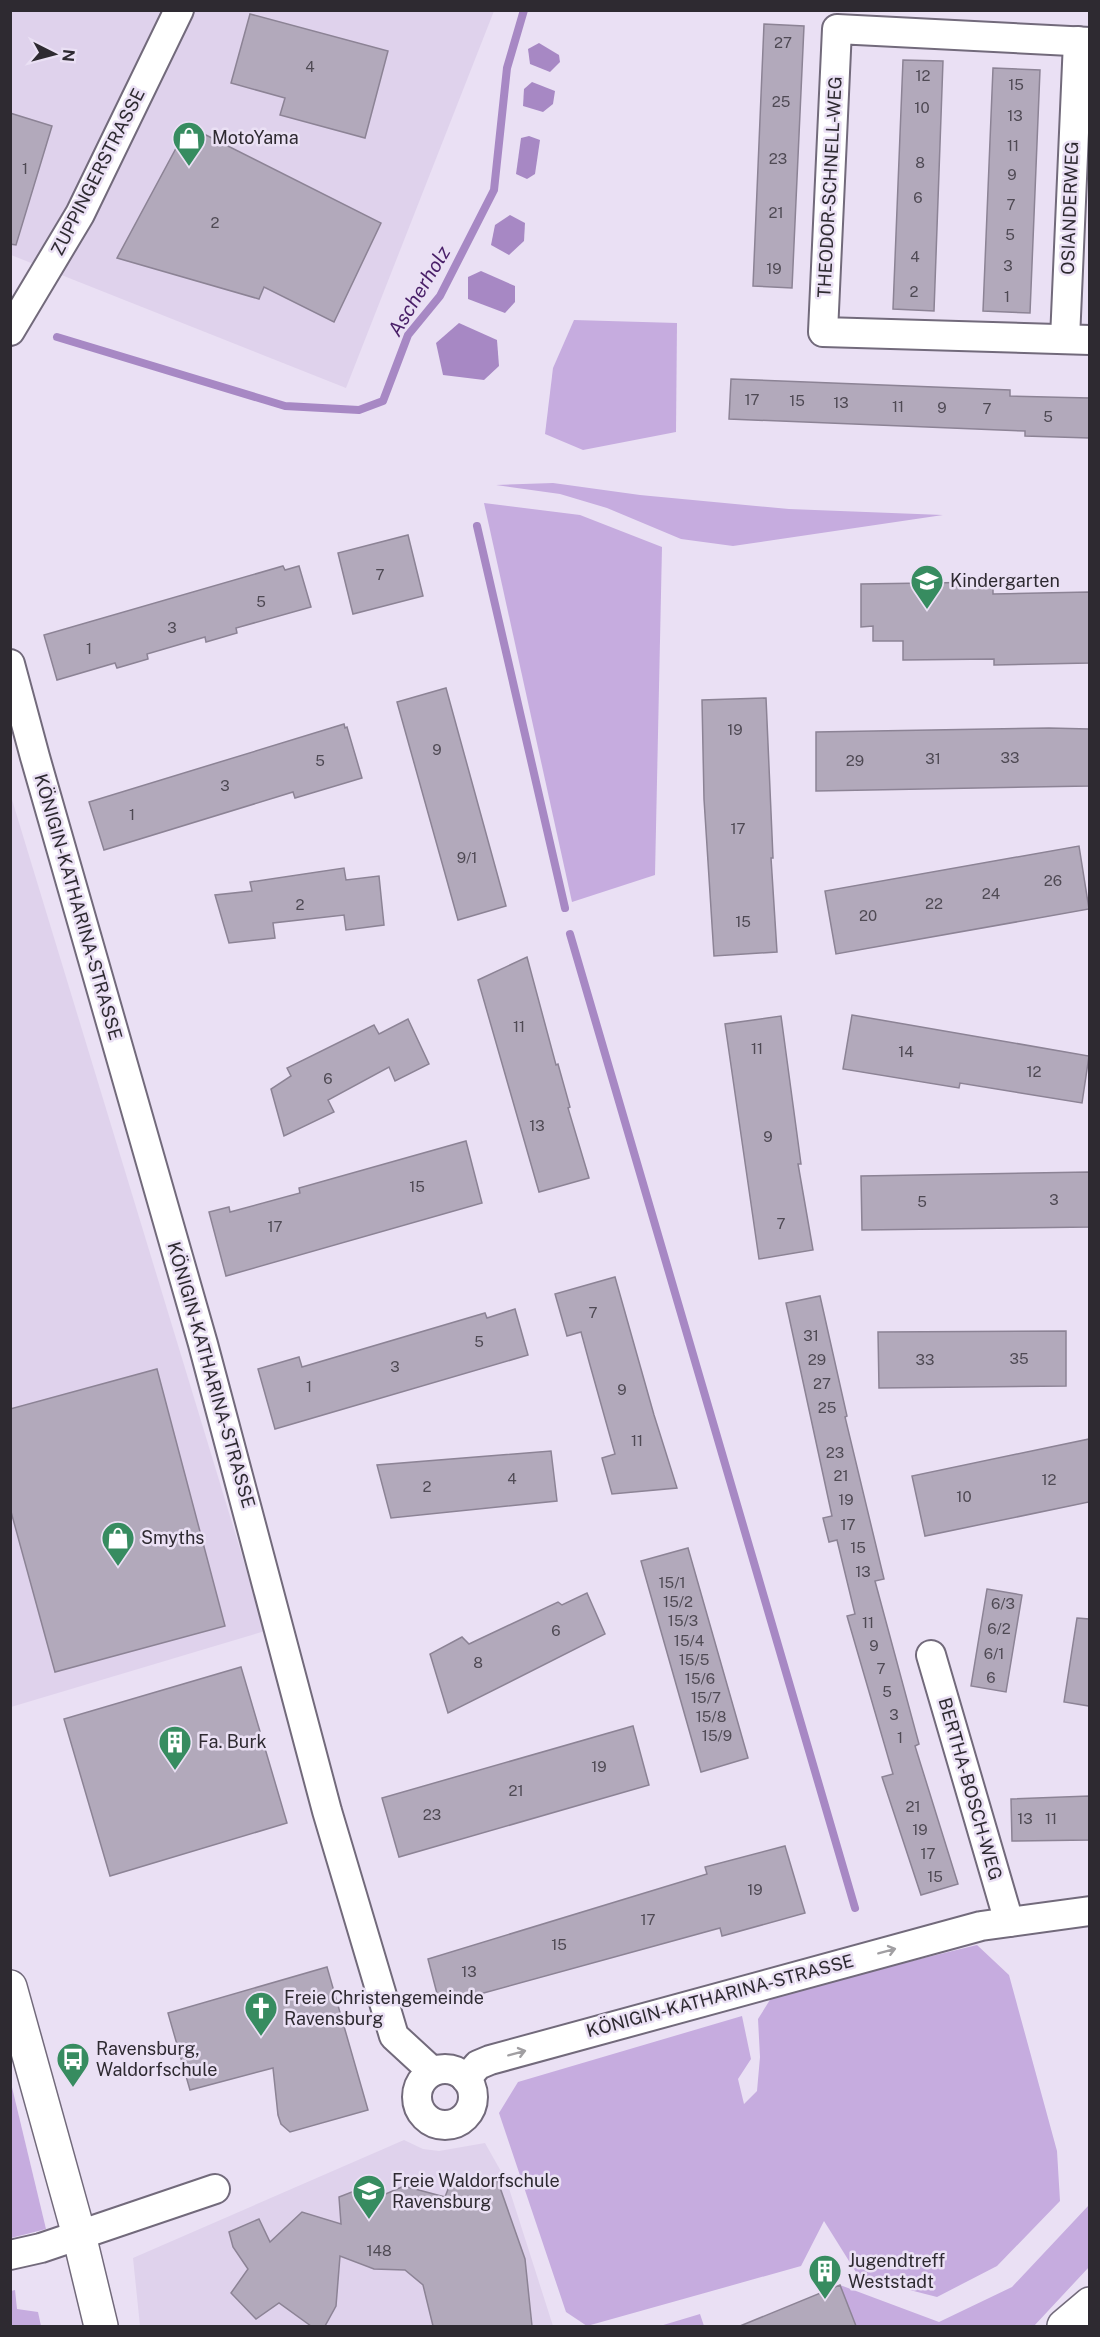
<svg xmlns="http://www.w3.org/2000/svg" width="1100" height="2337" viewBox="0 0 1100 2337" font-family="'Public Sans',sans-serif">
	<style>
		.built { fill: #dfd2ec }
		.green { fill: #c6acdf }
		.water { fill: #a788c4 }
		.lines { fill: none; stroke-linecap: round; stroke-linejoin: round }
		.stream { stroke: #a788c4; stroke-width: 8 }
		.building { fill: #b2a9bb; stroke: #8c8395; stroke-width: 1.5 }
		.street-casing { stroke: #726a7b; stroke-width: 32 }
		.secondary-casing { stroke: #726a7b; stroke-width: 36 }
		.street { stroke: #fff; stroke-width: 28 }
		.secondary { stroke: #fff; stroke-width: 33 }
		.oneway { stroke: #a19fa2 }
		.labels { text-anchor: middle; stroke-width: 5; stroke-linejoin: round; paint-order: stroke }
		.number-label { font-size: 15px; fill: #4f4a54 }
		.poi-label { font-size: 18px; fill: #2e2a31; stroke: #eae0f4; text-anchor: start }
		.street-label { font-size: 18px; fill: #2e2a31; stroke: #eae0f4 }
		.water-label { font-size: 20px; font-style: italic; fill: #491f68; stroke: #eae0f4 }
	</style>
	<rect width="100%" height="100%" fill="#eae0f4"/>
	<!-- built -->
	<g class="built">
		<polygon points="10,11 494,11 346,388 11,255"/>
		<polygon points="10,793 265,1631 11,1707 10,1707"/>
		<polygon points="404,2140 423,2149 439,2151 485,2143 507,2182 553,2326 140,2326 133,2258"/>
	</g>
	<!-- green -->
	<g class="green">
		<polygon points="574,320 677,323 676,432 583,450 545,434 553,368"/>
		<polygon points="553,483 640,495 789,509 943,515 733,546 681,539 607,508 560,494 496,485"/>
		<polygon points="484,503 580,515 662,547 655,875 572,902"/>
		<polygon points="977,1945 1009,1975 1057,2151 1060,2201 997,2266 937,2297 859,2277 824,2221 801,2266 587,2326 566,2312 499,2113 518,2082 742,2016 751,2059 738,2079 744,2104 757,2091 760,2057 758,2019 773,1995"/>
		<polygon points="10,2079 46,2229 11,2238 10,2238"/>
		<polygon points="1089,2205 1089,2267 1034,2326 856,2326 840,2285 939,2322 1012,2287"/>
		<polygon points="15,2290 17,2309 38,2312 41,2326 11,2326 11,2291"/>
		<polygon points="700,2314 704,2326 660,2326"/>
	</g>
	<!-- water -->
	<g class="water">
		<polygon points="539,43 559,55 560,62 550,72 530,64 528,49"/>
		<polygon points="532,82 555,91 553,104 543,112 523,106 524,89"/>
		<polygon points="529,136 540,140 535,174 527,179 516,174 521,138"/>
		<polygon points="510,215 525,223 524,241 509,255 491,245 495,225"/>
		<polygon points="481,271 515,286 515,302 505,313 468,299 468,277"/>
		<polygon points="459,323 497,340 499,366 484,380 443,375 436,343"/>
	</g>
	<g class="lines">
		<!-- stream -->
		<g class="stream">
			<polyline points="57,337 285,406 359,410 383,401 408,335 440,296 494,190 507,68 524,10"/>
			<polyline points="477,526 565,908"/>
			<polyline points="570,934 855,1908"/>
		</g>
	</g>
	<!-- building -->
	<g class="building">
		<polygon points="250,14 388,51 365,138 280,115 285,98 231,83"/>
		<polygon points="764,24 804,26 792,288 753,286"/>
		<polygon points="903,60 943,61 934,311 893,309"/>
		<polygon points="993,68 1040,70 1030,313 983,311"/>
		<polygon points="10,113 52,126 16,245 10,244"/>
		<polygon points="188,126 381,223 334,322 264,287 259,299 117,258"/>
		<polygon points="731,379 1010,390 1010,396 1089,398 1089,438 1025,436 1025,431 729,419"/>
		<polygon points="408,535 423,596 353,614 338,553"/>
		<polygon points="283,566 285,570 299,566 311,607 236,628 237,633 206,642 205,637 147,654 148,659 117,668 115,663 57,680 44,635"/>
		<polygon points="993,582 993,594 1089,592 1089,663 994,665 994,659 903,660 903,641 873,641 873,626 861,627 861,584"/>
		<polygon points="446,688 506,906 458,920 397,702"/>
		<polygon points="766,698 773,858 771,858 777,952 714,956 704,799 702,700"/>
		<polygon points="344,724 345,728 347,727 362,778 295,798 293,792 104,850 89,802"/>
		<polygon points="1049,728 1089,729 1089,786 816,791 816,732"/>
		<polygon points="1079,846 1089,909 836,954 825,891"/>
		<polygon points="344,868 346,880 379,876 384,925 346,930 344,915 273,923 275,938 229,943 215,895 252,891 250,882"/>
		<polygon points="527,957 556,1065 558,1064 570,1107 568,1108 589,1178 539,1192 478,980"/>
		<polygon points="852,1015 1089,1056 1082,1103 960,1083 959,1088 843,1069"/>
		<polygon points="781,1016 801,1164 798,1164 813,1250 759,1259 725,1024"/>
		<polygon points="408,1019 429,1064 395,1081 389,1067 328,1100 334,1112 284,1136 271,1089 291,1076 287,1068 374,1025 379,1034"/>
		<polygon points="466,1141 482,1203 226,1276 209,1212 229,1207 230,1212 300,1193 299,1188"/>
		<polygon points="1089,1172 1089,1227 862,1230 861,1176"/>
		<polygon points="615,1277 654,1415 677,1488 612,1494 602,1458 615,1454 590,1365 581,1332 567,1336 555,1294"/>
		<polygon points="820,1296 847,1416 845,1417 884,1579 875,1581 919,1744 915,1746 958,1884 921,1895 882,1777 893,1774 847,1616 855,1614 837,1540 829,1542 823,1518 832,1516 786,1303"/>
		<polygon points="515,1309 528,1355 275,1429 258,1369 299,1357 302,1367 485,1313 487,1318"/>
		<polygon points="1066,1331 1066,1386 879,1388 878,1332"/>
		<polygon points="157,1369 225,1626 55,1672 10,1508 10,1409"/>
		<polygon points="1089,1439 1089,1502 925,1536 912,1476"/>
		<polygon points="551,1451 557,1501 391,1518 377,1465"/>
		<polygon points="688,1548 748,1758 701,1772 641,1561"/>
		<polygon points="987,1589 1022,1595 1006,1692 971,1686"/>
		<polygon points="587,1593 605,1634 448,1713 430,1654 462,1637 469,1644 558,1602 562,1605"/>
		<polygon points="1077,1618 1089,1619 1089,1706 1064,1702"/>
		<polygon points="241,1667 287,1823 110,1876 64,1719"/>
		<polygon points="633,1726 649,1785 399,1857 382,1798"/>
		<polygon points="1089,1796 1089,1840 1012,1841 1011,1799"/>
		<polygon points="785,1846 805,1913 722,1936 720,1928 440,2005 428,1959 707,1874 705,1867"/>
		<polygon points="327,1967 368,2110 290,2132 281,2124 278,2115 273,2068 190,2090 168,2013"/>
		<polygon points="477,2176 497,2179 525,2259 532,2326 433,2326 423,2285 405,2270 374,2269 340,2256 336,2306 325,2326 311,2326 279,2303 256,2319 231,2293 248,2269 233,2247 229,2232 259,2219 270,2242 302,2212 341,2224 339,2197 357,2190 381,2196 404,2186 445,2197 450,2184"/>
		<polygon points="840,2285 856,2326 740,2326"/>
	</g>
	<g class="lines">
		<defs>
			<g id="street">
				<polyline points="1090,42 837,29 823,332 1090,340"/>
				<polyline points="10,331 80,214 179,10"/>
				<polyline points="1065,339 1078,41"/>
				<polyline points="10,664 35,757 203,1344 327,1811 394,2036 432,2071"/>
				<polyline points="931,1655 1009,1922"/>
				<circle cx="445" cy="2097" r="28"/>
				<polyline points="466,2079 478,2065 490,2060 981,1926 1090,1911"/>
				<polyline points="10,2255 41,2248 215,2189"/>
			</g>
			<g id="secondary">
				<polyline points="10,1987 79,2235 101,2326"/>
				<polyline points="1064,2326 1090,2304"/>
			</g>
		</defs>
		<!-- street casing -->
		<use href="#street" class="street-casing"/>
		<!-- secondary casing -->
		<use href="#secondary" class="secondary-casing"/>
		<!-- street -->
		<use href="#street" class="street"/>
		<!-- secondary -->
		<use href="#secondary" class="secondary"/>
	</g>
	<!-- one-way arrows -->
	<defs><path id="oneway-shaft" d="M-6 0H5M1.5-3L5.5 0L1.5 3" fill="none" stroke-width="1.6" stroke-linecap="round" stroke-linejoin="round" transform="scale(1.5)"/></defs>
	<g class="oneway">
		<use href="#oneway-shaft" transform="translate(887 1951) rotate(-15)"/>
		<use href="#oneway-shaft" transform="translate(517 2053) rotate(-15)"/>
	</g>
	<!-- icons -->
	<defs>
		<symbol id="shop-pin" viewBox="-11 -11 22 30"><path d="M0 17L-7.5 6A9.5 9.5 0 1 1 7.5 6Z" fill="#378c60" stroke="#eae0f4"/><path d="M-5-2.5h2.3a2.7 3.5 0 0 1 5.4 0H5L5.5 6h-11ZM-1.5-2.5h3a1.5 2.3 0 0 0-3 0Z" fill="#fff"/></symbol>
		<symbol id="school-pin" viewBox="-11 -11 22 30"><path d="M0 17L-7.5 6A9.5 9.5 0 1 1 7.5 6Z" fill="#378c60" stroke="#eae0f4"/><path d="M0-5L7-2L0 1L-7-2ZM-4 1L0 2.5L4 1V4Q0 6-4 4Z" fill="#fff"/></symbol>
		<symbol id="building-pin" viewBox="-11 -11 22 30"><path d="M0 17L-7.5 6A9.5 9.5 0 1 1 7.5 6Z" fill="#378c60" stroke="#eae0f4"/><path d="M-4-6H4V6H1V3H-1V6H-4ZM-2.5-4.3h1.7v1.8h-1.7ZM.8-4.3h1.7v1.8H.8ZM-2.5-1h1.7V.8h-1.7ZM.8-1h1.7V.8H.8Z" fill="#fff"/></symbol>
		<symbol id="church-pin" viewBox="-11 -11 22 30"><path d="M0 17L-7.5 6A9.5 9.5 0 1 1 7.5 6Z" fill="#378c60" stroke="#eae0f4"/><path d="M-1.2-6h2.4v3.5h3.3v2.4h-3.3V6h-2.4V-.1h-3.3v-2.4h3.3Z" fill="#fff"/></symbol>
		<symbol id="bus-pin" viewBox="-11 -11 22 30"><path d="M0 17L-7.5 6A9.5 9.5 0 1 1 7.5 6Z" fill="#378c60" stroke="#eae0f4"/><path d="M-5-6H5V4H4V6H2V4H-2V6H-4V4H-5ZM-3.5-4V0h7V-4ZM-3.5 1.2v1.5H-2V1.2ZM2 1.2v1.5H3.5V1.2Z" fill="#fff"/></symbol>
	</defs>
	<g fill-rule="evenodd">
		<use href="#shop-pin" x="170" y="119" width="38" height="52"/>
		<use href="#school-pin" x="908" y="562" width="38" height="52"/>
		<use href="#shop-pin" x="99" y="1519" width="38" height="52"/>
		<use href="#building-pin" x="156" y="1723" width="38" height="52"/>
		<use href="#church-pin" x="242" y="1989" width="38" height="52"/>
		<use href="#bus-pin" x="54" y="2040" width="38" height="52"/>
		<use href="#school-pin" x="350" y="2172" width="38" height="52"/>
		<use href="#building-pin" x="806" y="2252" width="38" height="52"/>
	</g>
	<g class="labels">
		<!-- number labels -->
		<g class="number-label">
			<text x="783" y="48">27</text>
			<text x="310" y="72">4</text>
			<text x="923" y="81">12</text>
			<text x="1016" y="90">15</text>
			<text x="781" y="107">25</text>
			<text x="922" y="113">10</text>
			<text x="1015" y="121">13</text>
			<text x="1013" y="151">11</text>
			<text x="778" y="164">23</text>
			<text x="920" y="168">8</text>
			<text x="25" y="174">1</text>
			<text x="1012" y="180">9</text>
			<text x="918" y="203">6</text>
			<text x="1011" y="210">7</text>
			<text x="776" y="218">21</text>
			<text x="215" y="228">2</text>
			<text x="1010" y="240">5</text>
			<text x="915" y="262">4</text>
			<text x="1008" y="271">3</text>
			<text x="774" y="274">19</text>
			<text x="914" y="297">2</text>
			<text x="1007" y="302">1</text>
			<text x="752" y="405">17</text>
			<text x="797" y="406">15</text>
			<text x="841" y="408">13</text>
			<text x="898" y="412">11</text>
			<text x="942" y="413">9</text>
			<text x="987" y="414">7</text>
			<text x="1048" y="422">5</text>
			<text x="380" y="580">7</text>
			<text x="261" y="607">5</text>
			<text x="172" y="633">3</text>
			<text x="89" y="654">1</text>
			<text x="735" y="735">19</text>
			<text x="437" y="755">9</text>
			<text x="1010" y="763">33</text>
			<text x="933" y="764">31</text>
			<text x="320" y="766">5</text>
			<text x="855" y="766">29</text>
			<text x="225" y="791">3</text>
			<text x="132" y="820">1</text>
			<text x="738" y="834">17</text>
			<text x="467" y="863">9/1</text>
			<text x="1053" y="886">26</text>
			<text x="991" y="899">24</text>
			<text x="934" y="909">22</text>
			<text x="300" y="910">2</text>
			<text x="868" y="921">20</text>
			<text x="743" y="927">15</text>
			<text x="519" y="1032">11</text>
			<text x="757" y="1054">11</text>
			<text x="906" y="1057">14</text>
			<text x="1034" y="1077">12</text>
			<text x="328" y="1084">6</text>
			<text x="537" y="1131">13</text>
			<text x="768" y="1142">9</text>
			<text x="417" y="1192">15</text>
			<text x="1054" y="1205">3</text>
			<text x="922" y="1207">5</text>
			<text x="781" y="1229">7</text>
			<text x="275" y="1232">17</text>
			<text x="593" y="1318">7</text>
			<text x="811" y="1341">31</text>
			<text x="479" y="1347">5</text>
			<text x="1019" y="1364">35</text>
			<text x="817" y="1365">29</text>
			<text x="925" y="1365">33</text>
			<text x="395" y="1372">3</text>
			<text x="822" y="1389">27</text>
			<text x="309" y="1392">1</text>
			<text x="622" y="1395">9</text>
			<text x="827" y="1413">25</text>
			<text x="637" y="1446">11</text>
			<text x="835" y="1458">23</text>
			<text x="841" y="1481">21</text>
			<text x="512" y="1484">4</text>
			<text x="1049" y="1485">12</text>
			<text x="427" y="1492">2</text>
			<text x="964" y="1502">10</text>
			<text x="846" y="1505">19</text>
			<text x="848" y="1530">17</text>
			<text x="858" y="1553">15</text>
			<text x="863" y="1577">13</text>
			<text x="672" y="1588">15/1</text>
			<text x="678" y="1607">15/2</text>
			<text x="1003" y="1609">6/3</text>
			<text x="683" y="1626">15/3</text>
			<text x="868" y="1628">11</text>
			<text x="999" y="1634">6/2</text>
			<text x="556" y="1636">6</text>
			<text x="689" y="1646">15/4</text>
			<text x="874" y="1651">9</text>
			<text x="994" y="1659">6/1</text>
			<text x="694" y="1665">15/5</text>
			<text x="478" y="1668">8</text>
			<text x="881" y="1674">7</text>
			<text x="991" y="1683">6</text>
			<text x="700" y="1684">15/6</text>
			<text x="887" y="1697">5</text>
			<text x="706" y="1703">15/7</text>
			<text x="894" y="1720">3</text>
			<text x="711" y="1722">15/8</text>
			<text x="717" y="1741">15/9</text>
			<text x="900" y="1743">1</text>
			<text x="599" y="1772">19</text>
			<text x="516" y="1796">21</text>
			<text x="913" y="1812">21</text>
			<text x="432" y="1820">23</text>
			<text x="1025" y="1824">13</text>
			<text x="1051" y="1824">11</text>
			<text x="920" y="1835">19</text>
			<text x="928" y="1859">17</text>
			<text x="935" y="1882">15</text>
			<text x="755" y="1895">19</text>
			<text x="648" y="1925">17</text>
			<text x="559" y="1950">15</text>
			<text x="469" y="1977">13</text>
			<text x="379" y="2256">148</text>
		</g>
		<!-- poi labels -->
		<g class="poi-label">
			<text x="212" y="144">MotoYama</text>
			<text x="950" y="587">Kindergarten</text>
			<text x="141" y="1544">Smyths</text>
			<text x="198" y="1748">Fa. Burk</text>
			<text x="284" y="2004">Freie Christengemeinde<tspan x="284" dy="21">Ravensburg</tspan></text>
			<text x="96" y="2055">Ravensburg,<tspan x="96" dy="21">Waldorfschule</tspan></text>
			<text x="392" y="2187">Freie Waldorfschule<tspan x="392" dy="21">Ravensburg</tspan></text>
			<text x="848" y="2267">Jugendtreff<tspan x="848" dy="21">Weststadt</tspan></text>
		</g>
		<!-- street labels -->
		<g class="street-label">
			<text transform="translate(98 172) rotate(-63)" y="6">ZUPPINGERSTRASSE</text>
			<text transform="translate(830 187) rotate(-87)" y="6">THEODOR-SCHNELL-WEG</text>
			<text transform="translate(1070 208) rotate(-88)" y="6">OSIANDERWEG</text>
			<text transform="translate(78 907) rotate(74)" y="6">KÖNIGIN-KATHARINA-STRASSE</text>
			<text transform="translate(211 1375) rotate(74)" y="6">KÖNIGIN-KATHARINA-STRASSE</text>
			<text transform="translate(970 1789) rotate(74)" y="6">BERTHA-BOSCH-WEG</text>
			<text transform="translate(720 1996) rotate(-15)" y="6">KÖNIGIN-KATHARINA-STRASSE</text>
		</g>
		<!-- water labels -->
		<g class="water-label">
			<text transform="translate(419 291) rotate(-59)" y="7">Ascherholz</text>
		</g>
	</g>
	<!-- border -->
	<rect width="1100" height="2337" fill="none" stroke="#2e2a31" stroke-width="24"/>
	<!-- north arrow -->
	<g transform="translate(54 54) rotate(96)" stroke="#eae0f4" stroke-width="4.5" paint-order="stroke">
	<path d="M0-4.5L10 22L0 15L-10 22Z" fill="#2e2a31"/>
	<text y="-9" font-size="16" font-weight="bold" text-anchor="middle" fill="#2e2a31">N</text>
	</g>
</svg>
